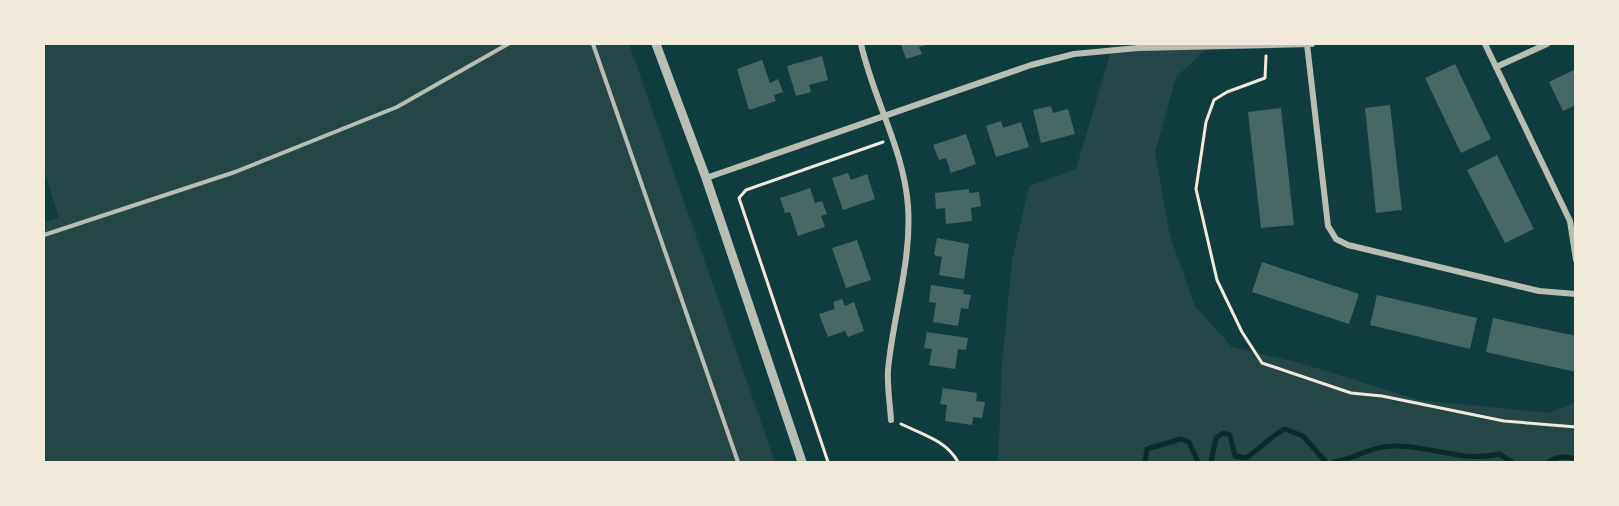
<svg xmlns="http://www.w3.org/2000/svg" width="1619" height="506" viewBox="0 0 1619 506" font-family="Rubik,sans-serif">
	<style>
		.green { fill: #244646 }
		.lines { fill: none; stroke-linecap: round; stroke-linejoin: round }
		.stream { stroke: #0a2a2b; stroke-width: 5 }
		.building { fill: #486865 }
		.path { stroke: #f1e9da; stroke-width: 3 }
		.service { stroke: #b8beb3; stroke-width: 4 }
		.minor { stroke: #b8beb3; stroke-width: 6 }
		.tertiary { stroke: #b8beb3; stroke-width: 9 }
	</style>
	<rect width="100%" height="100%" fill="#0f3d3e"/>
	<!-- green -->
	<g class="green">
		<polygon points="44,44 629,44 775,462 44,462 44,222 59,218 44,169"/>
		<polygon points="1110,44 1212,44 1176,77 1155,153 1170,236 1195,306 1232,347 1300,363 1419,400 1548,413 1575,403 1575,462 998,462 1002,364 1012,261 1029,186 1076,169 1111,51"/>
	</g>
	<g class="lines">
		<!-- stream -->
		<g class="stream">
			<polyline points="1145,462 1147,449 1181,439 1189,442 1198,462"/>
			<path d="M1211,462L1216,438L1223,433L1230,435L1235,456L1246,458C1262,448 1267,438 1285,429L1303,436L1326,462"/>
			<path d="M1334,462C1354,459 1372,446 1393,446C1430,445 1462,463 1499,454L1512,462"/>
			<path d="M1549,462C1557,456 1566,456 1576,459"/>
		</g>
	</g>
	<!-- building -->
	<g class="building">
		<polygon points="901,44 929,44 919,47 922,54 906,59"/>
		<polygon points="822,56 828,80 809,85 811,92 796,96 787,66"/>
		<polygon points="762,60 770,83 778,79 783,92 774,95 776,101 749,110 737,69"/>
		<polygon points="1455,64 1491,139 1461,153 1425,78"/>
		<polygon points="1576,69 1576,105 1563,111 1549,82"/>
		<polygon points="1390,105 1402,210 1376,213 1365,108"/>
		<polygon points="1051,106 1053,113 1068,109 1075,134 1041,143 1033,110"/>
		<polygon points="1281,108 1294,225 1261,228 1248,112"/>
		<polygon points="1001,121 1003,128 1021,122 1029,147 996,157 986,126"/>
		<polygon points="966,134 976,164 951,173 946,158 939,160 933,145"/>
		<polygon points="1497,155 1534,229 1505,243 1467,170"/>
		<polygon points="848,173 851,180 867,174 875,199 843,210 832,178"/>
		<polygon points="810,188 815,203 822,201 827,214 821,216 825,227 798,236 790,212 785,213 780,198"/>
		<polygon points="969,189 969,193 979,192 981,206 971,208 972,221 946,224 945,208 936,209 935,193"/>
		<polygon points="937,238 969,244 964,279 939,275 942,257 934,255"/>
		<polygon points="857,240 871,280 846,288 832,248"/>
		<polygon points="1262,262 1359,294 1349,324 1252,292"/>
		<polygon points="931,285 964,290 963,294 971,295 968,309 961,308 958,326 933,322 936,303 929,302"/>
		<polygon points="1377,295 1477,318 1470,349 1370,325"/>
		<polygon points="842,299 845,306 854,302 864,331 848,337 845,331 828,337 819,314 835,309 833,302"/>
		<polygon points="1493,318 1576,336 1576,372 1486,352"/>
		<polygon points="927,332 968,338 966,350 958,349 955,369 929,365 932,349 924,348"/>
		<polygon points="943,388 977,393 976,401 985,402 982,418 973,417 972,425 945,421 947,405 940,404"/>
	</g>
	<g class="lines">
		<!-- path -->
		<g class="path">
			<polyline points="1266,56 1265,78 1227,92 1214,100 1206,122 1196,189 1217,280 1242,332 1262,363 1351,393 1382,396 1504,421 1576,427"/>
			<path d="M901,424C922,434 947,441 958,462"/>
			<polyline points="828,462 739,198 746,190 883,142"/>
		</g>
		<!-- service -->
		<g class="service">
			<polyline points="593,44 738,462"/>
			<polyline points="44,235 235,172 397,107 508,44"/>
		</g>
		<!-- minor -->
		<g class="minor">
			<path d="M861,44C873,98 904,150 908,206C912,261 893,315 888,370C887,386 890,404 891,420"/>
			<polyline points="1307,44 1328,226 1336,239 1348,245 1539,291 1576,294"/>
			<polyline points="1485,44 1570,221 1576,260"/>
			<polyline points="1496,67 1547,44"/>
			<polyline points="706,178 1031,65 1074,54 1138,48 1312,44"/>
		</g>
		<!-- tertiary -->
		<polyline class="tertiary" points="656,44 706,178 802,462"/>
	</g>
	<!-- border -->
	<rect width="1619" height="506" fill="none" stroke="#f1e9da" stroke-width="90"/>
</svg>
